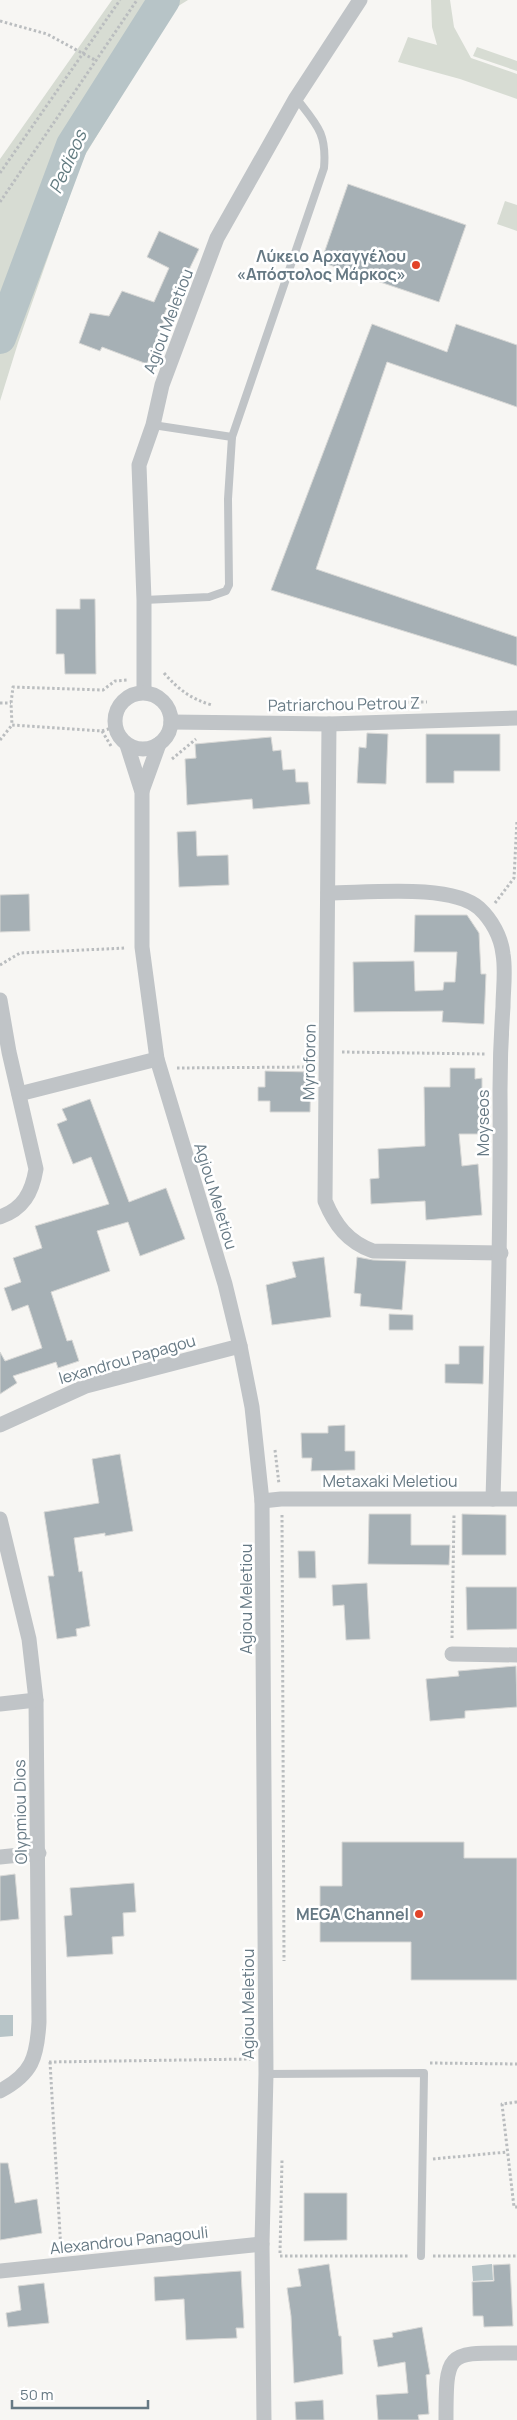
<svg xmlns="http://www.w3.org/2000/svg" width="517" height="2420" viewBox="0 0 517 2420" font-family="Manrope,sans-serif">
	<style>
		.green { fill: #d7dcd3 }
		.water { fill: #b7c4c7 }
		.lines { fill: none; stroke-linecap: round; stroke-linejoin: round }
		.river { stroke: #b7c4c7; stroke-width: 32 }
		.building { fill: #a6b0b5; stroke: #d8d8d6 }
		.path { stroke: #babdbf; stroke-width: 3; stroke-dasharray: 2.5 2.5; stroke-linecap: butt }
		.service { stroke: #c0c4c7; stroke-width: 8 }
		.minor { stroke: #c0c4c7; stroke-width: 15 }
		.poi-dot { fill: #e24429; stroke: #fff; stroke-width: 2 }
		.labels { text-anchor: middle; stroke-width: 5; stroke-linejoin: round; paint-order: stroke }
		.poi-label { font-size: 16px; font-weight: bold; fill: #667984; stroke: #fff; text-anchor: end }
		.street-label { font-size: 16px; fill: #667984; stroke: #fff }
		.water-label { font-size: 18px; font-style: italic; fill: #627b80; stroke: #fff }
	</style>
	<rect width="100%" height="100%" fill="#f7f6f3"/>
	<!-- green -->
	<g class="green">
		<polygon points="112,0 188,0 175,8 82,160 18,343 0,401 0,159"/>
		<polygon points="431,0 450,0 454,27 471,58 517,74 517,99 460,79 398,62 408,37 437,45 432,27"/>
		<polygon points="477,47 517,61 517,71 473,56"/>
		<polygon points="505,201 517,205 517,231 497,224"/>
	</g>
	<!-- water -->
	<g class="water">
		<polygon points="0,2015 13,2015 13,2036 0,2037"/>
		<polygon points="492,2264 493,2280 473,2281 472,2266"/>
	</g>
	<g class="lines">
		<!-- river -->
		<polyline class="river" points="0,338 72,145 164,0"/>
	</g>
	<!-- building -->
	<g class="building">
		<polygon points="348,184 466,225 439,302 321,262"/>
		<polygon points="159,231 199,249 186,276 182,274 162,319 164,320 147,364 102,347 100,351 79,343 90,313 109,316 122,291 154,302 169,268 147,257"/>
		<polygon points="372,324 447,352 456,324 517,345 517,407 387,362 316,569 517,637 517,666 271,590"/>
		<polygon points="80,599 95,599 96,674 65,674 64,654 56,654 56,609 80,609"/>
		<polygon points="367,733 388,734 386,784 357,783 359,747 366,748"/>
		<polygon points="426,734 500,734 500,771 454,771 454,783 426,783"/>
		<polygon points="271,737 273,751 281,750 283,770 295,769 296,782 308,782 310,804 253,809 252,799 187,805 185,759 196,758 195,744"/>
		<polygon points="196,831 197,856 228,855 229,885 179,887 177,832"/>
		<polygon points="29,894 30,931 0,932 0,895"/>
		<polygon points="415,915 467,915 479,933 481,974 486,974 484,1024 442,1022 443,1011 354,1012 353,962 414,961 415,991 443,990 444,982 455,982 457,952 414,952"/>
		<polygon points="450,1068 475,1068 475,1079 482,1078 482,1134 459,1134 462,1166 478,1164 482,1215 426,1220 425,1201 371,1204 370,1179 379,1178 378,1149 425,1146 424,1087 450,1087"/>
		<polygon points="265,1071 311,1072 310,1112 270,1112 270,1101 258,1101 258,1087 265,1087"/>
		<polygon points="90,1099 129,1202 166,1188 185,1239 140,1256 128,1222 97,1231 110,1271 51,1292 67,1341 72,1340 79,1361 58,1368 56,1362 13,1376 17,1383 0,1394 0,1352 5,1361 42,1348 28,1305 12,1311 4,1288 21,1282 13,1258 42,1248 35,1226 109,1204 91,1157 73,1164 57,1124 67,1120 62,1109"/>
		<polygon points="324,1257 331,1317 272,1325 266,1285 296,1277 292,1262"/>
		<polygon points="357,1257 373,1260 406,1261 402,1310 360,1306 361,1294 354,1293"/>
		<polygon points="389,1314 413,1315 413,1330 389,1330"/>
		<polygon points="459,1346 484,1346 483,1384 445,1383 445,1364 459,1364"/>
		<polygon points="345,1425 345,1451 355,1451 355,1470 311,1471 312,1458 302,1458 301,1433 328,1433 328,1426"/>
		<polygon points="120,1454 133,1531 105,1536 105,1533 74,1538 79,1572 82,1571 90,1626 76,1629 77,1636 57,1639 48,1576 54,1576 44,1512 99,1503 92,1459"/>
		<polygon points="369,1514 411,1514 411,1545 450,1545 449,1565 368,1564"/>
		<polygon points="462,1514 506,1515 506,1555 462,1555"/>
		<polygon points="298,1551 315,1551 316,1578 299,1578"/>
		<polygon points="367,1583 370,1639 346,1640 344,1605 333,1606 332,1585"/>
		<polygon points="466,1587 517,1587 517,1629 467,1630"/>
		<polygon points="516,1666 517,1707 465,1711 465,1718 430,1721 426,1679 459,1676 458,1671"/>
		<polygon points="342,1842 464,1842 464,1858 517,1858 517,1980 411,1980 411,1942 320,1942 320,1886 342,1886"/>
		<polygon points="15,1874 19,1919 0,1921 0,1876"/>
		<polygon points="134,1883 136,1912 123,1913 124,1936 112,1937 113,1954 67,1957 64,1916 72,1915 70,1888"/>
		<polygon points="0,2163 8,2163 15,2203 37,2199 42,2233 0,2240"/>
		<polygon points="304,2193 347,2193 347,2240 304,2241"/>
		<polygon points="329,2264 339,2336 341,2336 343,2374 294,2383 291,2316 287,2288 301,2286 298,2269"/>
		<polygon points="510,2264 513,2326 484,2327 483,2316 473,2316 472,2282 494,2281 493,2265"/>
		<polygon points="241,2271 244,2328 236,2328 237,2338 186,2340 184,2299 155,2301 154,2277"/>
		<polygon points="44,2283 49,2323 8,2327 6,2313 21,2310 18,2286"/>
		<polygon points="422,2327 430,2374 426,2375 429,2414 418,2415 419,2420 378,2420 376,2395 408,2393 405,2362 378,2367 373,2340 393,2337 392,2333"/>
		<polygon points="323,2400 324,2420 296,2420 295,2402"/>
	</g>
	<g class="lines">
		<!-- path -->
		<g class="path">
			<polyline points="0,21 47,34 95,60"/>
			<polyline points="0,173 120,0"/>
			<polyline points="0,202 137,0"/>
			<path d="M164,673C179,690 191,699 212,705"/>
			<polyline points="0,703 11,703"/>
			<polyline points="271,705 427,702"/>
			<polyline points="102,731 115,727"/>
			<polyline points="0,740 12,725"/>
			<polyline points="111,746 102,731 12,725 11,703 13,687 103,690 115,681 128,680"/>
			<polyline points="172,759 196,739"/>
			<polyline points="495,903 514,878 517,820"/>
			<polyline points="0,965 20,953 126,948"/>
			<polyline points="342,1052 486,1054"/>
			<polyline points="177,1068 310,1067"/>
			<polyline points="275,1450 279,1484"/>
			<polyline points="282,1515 284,1961"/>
			<polyline points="452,1638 454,1515"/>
			<polyline points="49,2062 251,2059"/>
			<polyline points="50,2062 61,2251"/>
			<polyline points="430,2063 517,2064"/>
			<polyline points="517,2102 502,2104 514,2207 517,2207"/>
			<polyline points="433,2159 507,2152"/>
			<polyline points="280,2253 282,2160"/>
			<polyline points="280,2256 409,2256"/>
			<polyline points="433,2256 517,2256"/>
		</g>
		<!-- service -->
		<g class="service">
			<polyline points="153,425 232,437"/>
			<path d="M144,600L209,597L226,591L229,585L228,499L232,437L324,168C327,133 317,125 296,98"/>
			<polyline points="266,2074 424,2073 421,2256"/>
		</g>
		<!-- minor -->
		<g class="minor">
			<polyline points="144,692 144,600 139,465 153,425 162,385 217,238 296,98 360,0"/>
			<circle cx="143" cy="721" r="28"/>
			<polyline points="171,722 329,724 517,718"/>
			<path d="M329,724L325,1201C335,1225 348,1242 373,1251L501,1253"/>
			<polyline points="127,745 142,792 142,947 157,1059 225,1284 240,1346 252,1407 262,1501 266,2074 262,2244 264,2420"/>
			<polyline points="142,791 159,744"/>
			<path d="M328,893C366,893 451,883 479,908C492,920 501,937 503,954C506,972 503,990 503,1007C501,1035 500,1063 500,1090C501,1227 497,1363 493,1499"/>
			<path d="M0,1000L9,1052L36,1169C32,1193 23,1209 0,1217"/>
			<polyline points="19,1094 157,1059"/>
			<polyline points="0,1425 86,1386 240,1346"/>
			<polyline points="262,1501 281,1499 517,1499"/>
			<path d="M0,1519L29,1639L36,1700L39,2022C37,2058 32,2074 0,2091"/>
			<polyline points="452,1654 517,1655"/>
			<polyline points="0,1704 36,1700"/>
			<polyline points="0,1857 39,1853"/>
			<polyline points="0,2271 262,2244"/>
			<path d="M446,2420C446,2349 447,2353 517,2353"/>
		</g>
	</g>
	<!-- markers -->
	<g class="poi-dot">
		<circle cx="416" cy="265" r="5"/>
		<circle cx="419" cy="1914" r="5"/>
	</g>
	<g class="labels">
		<!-- poi labels -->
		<g class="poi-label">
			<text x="406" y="262">Λύκειο Αρχαγγέλου<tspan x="406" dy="18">«Απόστολος Μάρκος»</tspan></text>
			<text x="409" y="1920">MEGA Channel</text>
		</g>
		<!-- street labels -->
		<g class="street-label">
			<text transform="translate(168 321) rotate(-69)" y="6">Agiou Meletiou</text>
			<text transform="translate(344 704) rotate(-1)" y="6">Patriarchou Petrou Z</text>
			<text transform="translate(309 1062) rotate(-89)" y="6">Myroforon</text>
			<text transform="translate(483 1123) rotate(-90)" y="6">Moyseos</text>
			<text transform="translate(216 1196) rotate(73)" y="6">Agiou Meletiou</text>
			<text transform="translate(127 1359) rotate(-16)" y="6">lexandrou Papagou</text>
			<text x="390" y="1487">Metaxaki Meletiou</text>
			<text transform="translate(246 1599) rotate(-90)" y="6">Agiou Meletiou</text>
			<text transform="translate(20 1812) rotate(-91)" y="6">Olypmiou Dios</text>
			<text transform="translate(248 2004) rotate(-90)" y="6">Agiou Meletiou</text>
			<text transform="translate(129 2240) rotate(-6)" y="6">Alexandrou Panagouli</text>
		</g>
		<!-- water labels -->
		<g class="water-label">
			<text transform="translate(68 162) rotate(-66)" y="6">Pedieos</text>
		</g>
	</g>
	<!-- scale -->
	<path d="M12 2400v8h136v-8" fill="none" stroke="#667984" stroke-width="2.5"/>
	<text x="20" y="2400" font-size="15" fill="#667984" stroke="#ffffff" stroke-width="4" paint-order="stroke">50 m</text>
</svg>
